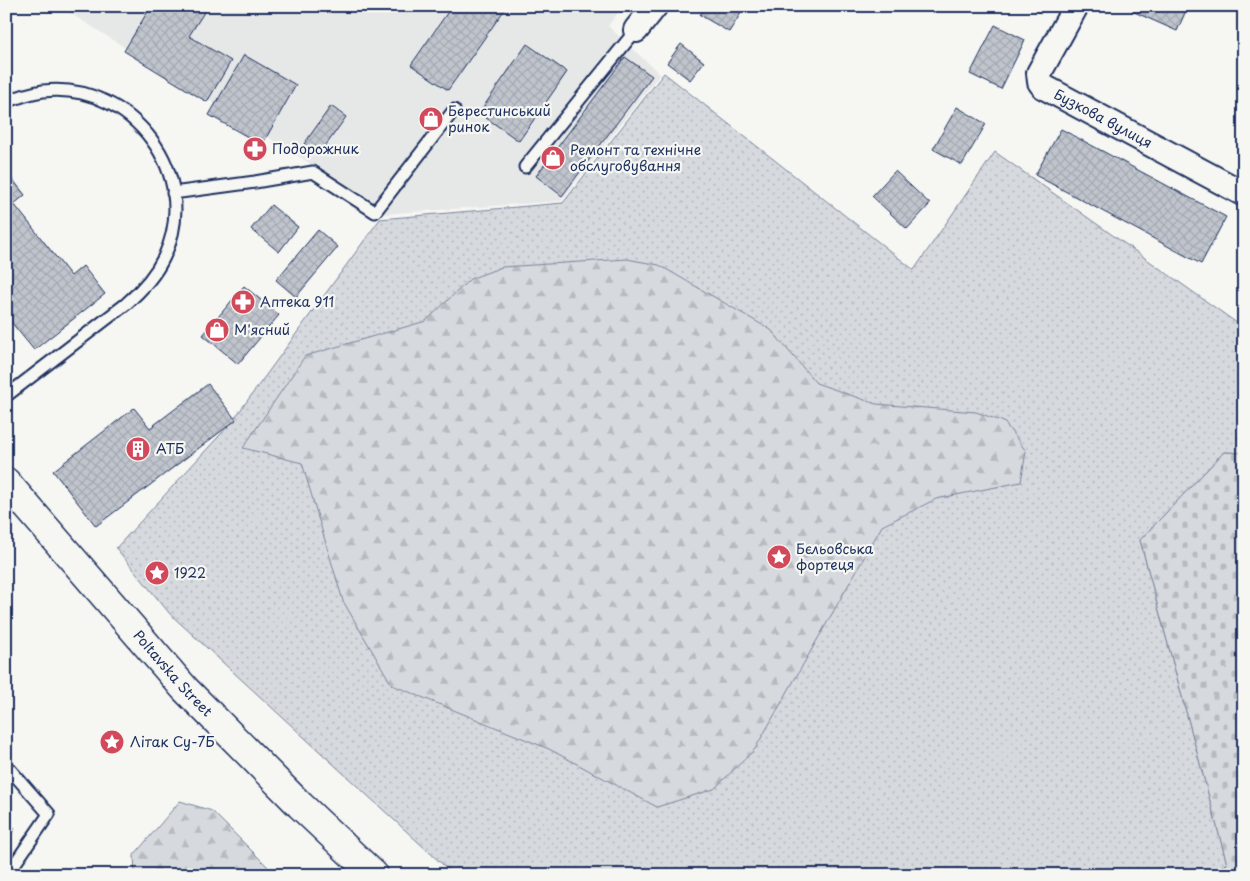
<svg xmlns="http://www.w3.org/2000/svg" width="1250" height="881" viewBox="0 0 1250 881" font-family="'Playpen Sans',sans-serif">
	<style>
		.built { fill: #e6e7e7 }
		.grass { fill: url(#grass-dots); stroke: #78849e }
		.forest { fill: url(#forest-firs); stroke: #78849e }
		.cemetery { fill: url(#cemetery-stones); stroke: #78849e }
		.building { fill: url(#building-cross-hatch); stroke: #1b2f5e }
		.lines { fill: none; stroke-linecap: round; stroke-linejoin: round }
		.service-casing { stroke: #1b2f5e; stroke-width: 15 }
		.minor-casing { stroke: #1b2f5e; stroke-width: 28 }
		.trunk-casing { stroke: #1b2f5e; stroke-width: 31 }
		.service { stroke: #f6f6f2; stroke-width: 11 }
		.minor { stroke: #f6f6f2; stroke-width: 24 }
		.trunk { stroke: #f6f6f2; stroke-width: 28 }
		.labels { text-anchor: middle; stroke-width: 4.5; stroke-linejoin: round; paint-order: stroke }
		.poi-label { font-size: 14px; fill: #1b2f5e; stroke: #f6f6f2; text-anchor: start }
		.street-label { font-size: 14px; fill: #1b2f5e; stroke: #f6f6f2 }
	</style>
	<defs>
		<pattern id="grass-dots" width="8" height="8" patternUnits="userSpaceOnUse" patternTransform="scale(1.25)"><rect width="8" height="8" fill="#d6d9dd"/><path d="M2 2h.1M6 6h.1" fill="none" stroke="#b7bbc0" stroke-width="1.8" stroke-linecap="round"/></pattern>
		<pattern id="forest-firs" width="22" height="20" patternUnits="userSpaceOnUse" patternTransform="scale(1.25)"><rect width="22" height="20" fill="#d6d9dd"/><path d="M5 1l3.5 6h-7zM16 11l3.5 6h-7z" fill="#b7bbc0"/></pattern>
		<pattern id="cemetery-stones" width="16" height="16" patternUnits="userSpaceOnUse" patternTransform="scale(1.25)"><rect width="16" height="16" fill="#d6d9dd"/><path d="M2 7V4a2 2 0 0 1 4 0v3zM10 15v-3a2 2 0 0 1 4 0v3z" fill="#b7bbc0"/></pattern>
		<pattern id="building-cross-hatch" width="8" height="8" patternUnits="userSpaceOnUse" patternTransform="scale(1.25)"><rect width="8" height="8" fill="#c0c4cd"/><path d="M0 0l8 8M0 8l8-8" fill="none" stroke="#a4a9b2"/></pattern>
	</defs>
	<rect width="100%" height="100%" fill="#f6f6f2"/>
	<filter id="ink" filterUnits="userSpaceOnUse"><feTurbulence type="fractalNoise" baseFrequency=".02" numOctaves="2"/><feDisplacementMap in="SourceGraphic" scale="10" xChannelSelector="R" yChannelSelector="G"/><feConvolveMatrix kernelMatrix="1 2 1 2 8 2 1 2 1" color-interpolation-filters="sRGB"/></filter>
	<g filter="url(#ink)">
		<!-- built -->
		<polygon class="built" points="59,6 623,6 608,26 660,74 561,201 382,214 309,163"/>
		<!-- grass -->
		<polygon class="grass" points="664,73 914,270 995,152 1244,328 1244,453 1224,452 1140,540 1227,864 1200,875 454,875 170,614 116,548 231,423 380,219 563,203"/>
		<!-- forest -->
		<g class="forest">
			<polygon points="627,259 659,265 771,330 816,383 876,404 976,412 1004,422 1026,451 1021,482 936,499 882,526 755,749 714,789 657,807 549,749 392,685 343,601 302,463 243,448 305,356 426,321 470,279 502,267"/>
			<polygon points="180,801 212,811 276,875 135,875 134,855"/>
		</g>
		<!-- cemetery -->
		<polygon class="cemetery" points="1224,452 1244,453 1244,875 1200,875 1227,864 1140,540"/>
		<!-- building -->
		<g class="building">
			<polygon points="151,6 208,6 189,36 231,61 207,102 124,51"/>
			<polygon points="452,6 507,6 448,90 411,65"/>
			<polygon points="705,6 730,6 741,13 729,32 700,15"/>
			<polygon points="1028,6 1044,6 1041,13"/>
			<polygon points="1135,6 1188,6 1177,31 1132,11"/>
			<polygon points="995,25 1025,40 1001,89 970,74"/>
			<polygon points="527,44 567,72 519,141 479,113"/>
			<polygon points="681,44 704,62 690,80 667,63"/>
			<polygon points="244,55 296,85 262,145 209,115"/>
			<polygon points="625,57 652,76 562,196 536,176"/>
			<polygon points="331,106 346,117 319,155 304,144"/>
			<polygon points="957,107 986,124 962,165 933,149"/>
			<polygon points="1061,129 1226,217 1201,264 1035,175"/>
			<polygon points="6,171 25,195 14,204 71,276 83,266 105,294 34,350 6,316"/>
			<polygon points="895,171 930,204 907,229 872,196"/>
			<polygon points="271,205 298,227 279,252 251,229"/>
			<polygon points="318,230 338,247 296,297 276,280"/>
			<polygon points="244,286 279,315 238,364 203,335"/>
			<polygon points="208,384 236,420 96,526 53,471 134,408 150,428"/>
			<polygon points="6,823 15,828 6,843"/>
		</g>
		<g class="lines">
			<defs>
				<g id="service">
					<path d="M6,102C18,97 30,93 43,91C132,81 203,175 164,257C155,276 141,291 126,304L6,396"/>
					<polyline points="525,167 636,30"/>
					<polyline points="173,193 255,182 313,172 375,212 454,110"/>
					<polyline points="6,765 49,814 7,875"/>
				</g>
				<g id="minor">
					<path id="s1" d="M1076,6L1039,73L1040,82L1044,87L1244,194"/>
					<polyline points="636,30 655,6"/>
				</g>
				<g id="trunk">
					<path id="s2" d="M6,482L185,689L300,805L374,875"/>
				</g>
			</defs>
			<!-- service casing -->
			<use href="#service" class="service-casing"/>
			<!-- minor casing -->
			<use href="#minor" class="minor-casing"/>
			<!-- trunk casing -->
			<use href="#trunk" class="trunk-casing"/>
			<!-- service -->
			<use href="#service" class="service"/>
			<!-- minor -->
			<use href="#minor" class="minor"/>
			<!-- trunk -->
			<use href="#trunk" class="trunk"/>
		</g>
	</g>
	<!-- icons -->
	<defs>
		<symbol id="shop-disc" viewBox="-11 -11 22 22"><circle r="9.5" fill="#d1495b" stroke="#f6f6f2"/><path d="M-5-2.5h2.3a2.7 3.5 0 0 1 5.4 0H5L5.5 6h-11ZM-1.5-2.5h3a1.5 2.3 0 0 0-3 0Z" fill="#fff"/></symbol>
		<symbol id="pharmacy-disc" viewBox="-11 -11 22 22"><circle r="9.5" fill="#d1495b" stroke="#f6f6f2"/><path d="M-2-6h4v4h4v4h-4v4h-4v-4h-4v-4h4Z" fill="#fff"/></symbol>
		<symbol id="building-disc" viewBox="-11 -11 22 22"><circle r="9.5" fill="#d1495b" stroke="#f6f6f2"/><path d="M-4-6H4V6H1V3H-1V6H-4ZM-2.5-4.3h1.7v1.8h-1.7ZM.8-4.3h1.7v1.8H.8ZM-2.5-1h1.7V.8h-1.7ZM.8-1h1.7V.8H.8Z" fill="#fff"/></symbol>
		<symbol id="sight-disc" viewBox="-11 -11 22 22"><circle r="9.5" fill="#d1495b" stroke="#f6f6f2"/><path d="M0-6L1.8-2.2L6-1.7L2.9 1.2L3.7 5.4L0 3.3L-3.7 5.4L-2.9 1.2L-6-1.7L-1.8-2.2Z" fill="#fff"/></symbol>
	</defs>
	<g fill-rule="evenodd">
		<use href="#shop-disc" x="417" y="105" width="28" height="28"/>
		<use href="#pharmacy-disc" x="241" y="135" width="28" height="28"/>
		<use href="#shop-disc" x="539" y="144" width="28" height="28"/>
		<use href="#pharmacy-disc" x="229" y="288" width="28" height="28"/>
		<use href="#shop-disc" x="203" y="316" width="28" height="28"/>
		<use href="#building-disc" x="124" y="435" width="28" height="28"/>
		<use href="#sight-disc" x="765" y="543" width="28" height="28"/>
		<use href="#sight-disc" x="143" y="559" width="28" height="28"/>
		<use href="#sight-disc" x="98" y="728" width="28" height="28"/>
	</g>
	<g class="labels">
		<!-- poi labels -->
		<g class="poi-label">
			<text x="448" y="116">Берестинський<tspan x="448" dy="16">ринок</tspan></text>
			<text x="272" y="154">Подорожник</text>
			<text x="570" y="155">Ремонт та технічне<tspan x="570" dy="16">обслуговування</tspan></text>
			<text x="260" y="307">Аптека 911</text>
			<text x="234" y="335">М'ясний</text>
			<text x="156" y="454">АТБ</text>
			<text x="796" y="554">Бєльовська<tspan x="796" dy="16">фортеця</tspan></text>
			<text x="174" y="578">1922</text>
			<text x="130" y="747">Літак Су-7Б</text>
		</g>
		<!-- street labels -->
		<g class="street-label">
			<text dy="5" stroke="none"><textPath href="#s1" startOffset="159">Бузкова вулиця</textPath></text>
			<text dy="5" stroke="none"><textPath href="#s2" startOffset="254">Poltavska Street</textPath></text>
		</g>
	</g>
	<!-- margin -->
	<rect width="1250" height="881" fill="none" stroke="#f6f6f2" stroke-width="25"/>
	<rect x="12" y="12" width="1225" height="856" fill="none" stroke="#1b2f5e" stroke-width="2" filter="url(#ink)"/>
</svg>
